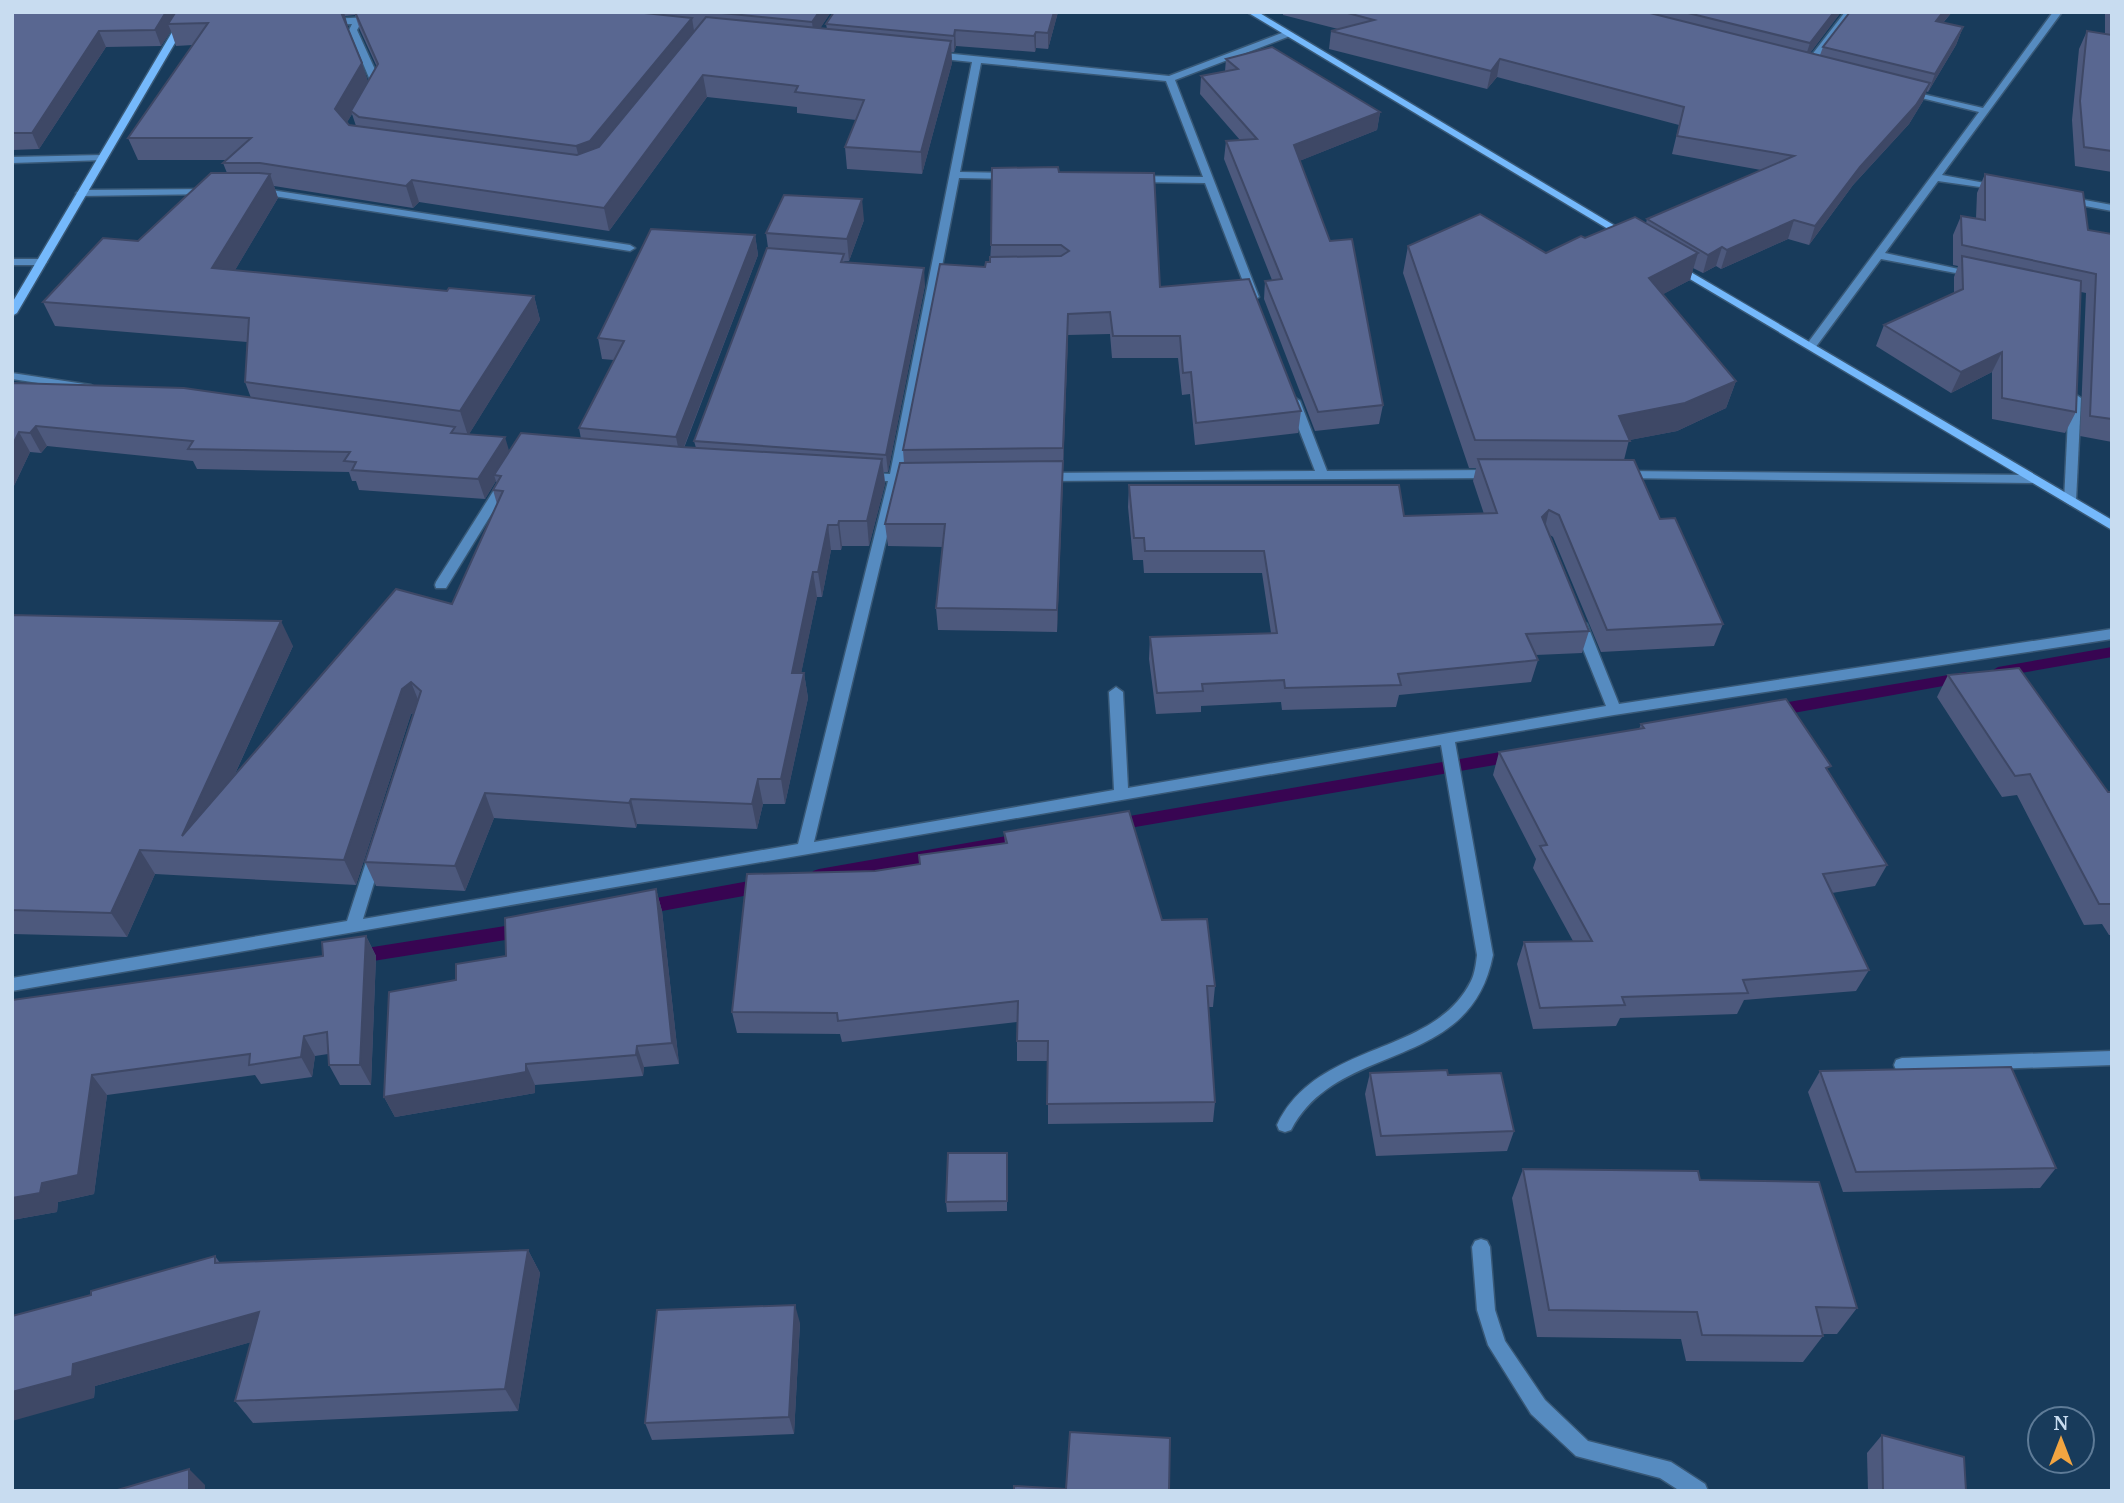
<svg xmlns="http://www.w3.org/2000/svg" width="2124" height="1503" viewBox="0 0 2124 1503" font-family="'Noto Serif',serif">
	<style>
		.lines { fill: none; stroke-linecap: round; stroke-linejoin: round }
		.stream { fill: #380552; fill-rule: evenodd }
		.lane-casing { stroke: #385876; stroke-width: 3 }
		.street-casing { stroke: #385876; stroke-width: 3 }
		.secondary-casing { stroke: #385876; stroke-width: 3 }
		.lane { fill: #568bc0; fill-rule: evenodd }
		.street { fill: #568bc0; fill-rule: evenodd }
		.secondary { fill: #75b9fc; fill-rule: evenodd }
		.wall { fill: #4d597d; fill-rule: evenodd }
		.shaded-wall { fill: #3e4866 }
		.building { fill: #596791; stroke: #3e4866; stroke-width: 2 }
	</style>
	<rect width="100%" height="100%" fill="#183b5b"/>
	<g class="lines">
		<!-- stream -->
		<g class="stream">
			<polygon points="2112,647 2112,657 1998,677 1990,672 1998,667"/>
			<polygon points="1966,672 1974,677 1971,681 1771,717 1763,711 1771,705"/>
			<polygon points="1518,749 1526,755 1518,761 1112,831 1106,829 1104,825 1106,821 1112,819"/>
			<polygon points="1024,833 1030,834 1032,839 1030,844 1024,845 819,883 813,881 811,876 813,871 819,869"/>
			<polygon points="766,878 772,880 774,885 772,890 766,892 640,915 634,913 632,908 634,903 640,901"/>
			<polygon points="525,923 531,925 534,930 531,935 525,937 354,964 348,962 345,957 348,952 354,950"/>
		</g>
		<defs>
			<polygon id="lane" points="1481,1239 1487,1241 1490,1247 1495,1310 1505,1341 1545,1400 1588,1441 1671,1462 1705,1484 1708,1491 1680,1491 1660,1478 1576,1456 1531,1414 1488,1345 1477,1310 1472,1247 1475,1241"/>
			<g id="street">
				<polygon points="1845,12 1854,12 1810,69 1804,69 1804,65"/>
				<polygon points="2053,12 2062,12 1942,175 2001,186 2001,190 1938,181 1885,253 1977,273 1977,277 1881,259 1815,348 1807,348 1807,344 1979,112 1905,94 1905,90 1983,108"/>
				<polygon points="373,17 376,18 376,22 361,23 357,30 382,85 378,91 375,92 370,89 372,85 349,30 352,24 327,25 323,22 327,19"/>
				<path d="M1287,31L1291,34L1290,36L1175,80L1259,297L1254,300L1249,297L1205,183L1135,182L1130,179L1135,176L1203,177L1166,81L981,63L960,172L1010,173L1015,176L1010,179L959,178L902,474H914L920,478L914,482H900L814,842L1114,790L1109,692L1116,687L1123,692L1128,788L1606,706L1573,624L1580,619L1587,624L1619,704L2112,629V639L1614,715L1455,742L1493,955C1470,1074 1339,1039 1291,1130L1285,1132L1279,1130L1277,1125C1317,1040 1434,1057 1471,981C1475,973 1476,963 1477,955L1441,745L12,991V978L347,921L368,856L370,852H380L382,856L363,919L798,844L888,481H865L859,477L865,473L890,474L972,62L934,58L929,55L934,52L1169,76Z"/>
				<polygon points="102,155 107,158 105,160 12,163 12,157"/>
				<polygon points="258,188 630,245 635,248 630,251 254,193 254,189"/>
				<polygon points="209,189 214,192 213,194 81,196 76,193 81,190"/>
				<polygon points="2068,197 2112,205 2112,211 2064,202 2063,200"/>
				<polygon points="12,259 42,259 47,262 42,265 12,265"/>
				<polygon points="12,373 91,385 97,388 91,391 12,379"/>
				<polygon points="2075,394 2081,398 2076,501 2070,505 2064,501 2069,398"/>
				<polygon points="1294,397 1300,401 1327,471 1492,470 1498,474 1492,478 1043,481 1037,477 1043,473 1315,471 1288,401"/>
				<polygon points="1624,471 2032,475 2038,479 2032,483 1620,478 1618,475"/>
				<polygon points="505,478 511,482 446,588 436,588 435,585 436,582 501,479"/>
				<polygon points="2112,1051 2112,1065 1902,1072 1896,1070 1894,1065 1896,1060 1902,1058"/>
			</g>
			<g id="secondary">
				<polygon points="184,12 193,12 17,313 12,316 12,303"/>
				<polygon points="1247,12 1258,12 1632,236 1631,238 1623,238"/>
				<polygon points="1677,264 2112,520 2112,530 1673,269 1672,267"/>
			</g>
		</defs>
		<!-- lane casing -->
		<use href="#lane" class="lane-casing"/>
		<!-- street casing -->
		<use href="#street" class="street-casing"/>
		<!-- secondary casing -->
		<use href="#secondary" class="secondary-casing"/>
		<!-- lane -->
		<use href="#lane" class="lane"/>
		<!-- street -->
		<use href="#street" class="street"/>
		<!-- secondary -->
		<use href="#secondary" class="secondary"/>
	</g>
	<!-- wall -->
	<g class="wall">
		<path d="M12,12H831L820,28L827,29L826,24L834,12H1058L1048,49L1036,48L1035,52L956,46L954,52H951L952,63L922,174L847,169L845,147L856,120L797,113V107L707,97L609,231L419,202L413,208L274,186L278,198L235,270L447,291L534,296L540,320L469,434L509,452L581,439L579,428L614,360L602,359L598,338L755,235L758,255L684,448H696L694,441L768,248L766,233L864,220L849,261H844L845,263L925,285L888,472H884L885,484L869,546H842L841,550H831L822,597H817L801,673H804L808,698L785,804H763L757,829L637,824L636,828L494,818L465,891L376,886L365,862L414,713L411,714L356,885L155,874L127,937L13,934L12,933V615L293,646L235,774L452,604L497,504L493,490L497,483L496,481L485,499L359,490L356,481H352L349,472L197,469L193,461L47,446L41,453L30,452L12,490V383L251,398L245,382L247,342L55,326L43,302L138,241L227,173L223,163L227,160H138L128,138L193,45L176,46L171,31L161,46L106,47L39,149L12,150ZM355,15L360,30L377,67L368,82L362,63L347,27L345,16ZM352,114L356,126L349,125L347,122Z"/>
		<polygon points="1283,12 1841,12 1810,53 1820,55 1823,47 1850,12 1952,12 1943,23 1963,27 1956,45 1928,92 1926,91 1923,101 1909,124 1853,185 1809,245 1788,239 1721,269 1716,266 1703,273 1693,268 1690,280 1663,294 1736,381 1726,408 1677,431 1629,440 1624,460 1723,624 1714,646 1601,652 1553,537 1550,535 1589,631 1582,653 1536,655 1538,660 1531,682 1399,695 1396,707 1282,710 1281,702 1201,706 1201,712 1156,714 1149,659 1150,637 1271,633 1262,573 1144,573 1143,560 1133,560 1128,507 1129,485 1404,516 1484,514 1473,481 1476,468 1469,468 1403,273 1408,246 1546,253 1585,238 1646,223 1647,219 1761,170 1672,154 1679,125 1497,77 1487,89 1329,49 1331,31 1338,29 1283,15"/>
		<polygon points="2105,12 2112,12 2112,172 2075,166 2072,120 2079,49 2087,31 2105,34"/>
		<polygon points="1226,59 1380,112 1377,130 1299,161 1383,405 1379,424 1315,431 1264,299 1265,281 1272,280 1224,159 1226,141 1240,140 1200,94 1201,76 1225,71"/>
		<polygon points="1059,172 1160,287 1301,411 1298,433 1195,445 1190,394 1182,395 1178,358 1112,358 1110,334 1068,335 1057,632 938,630 936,608 943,547 888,546 885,524 904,463 903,450 985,267 990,262 991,245"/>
		<polygon points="1985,174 2088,230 2112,234 2112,442 2080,436 2086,293 2081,292 2076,412 2065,433 1992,419 1992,372 1951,393 1876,346 1884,325 1954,293 1954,277 1958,266 1953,265 1953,235 1961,216 1976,218 1977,193"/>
		<polygon points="1948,675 2108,792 2112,792 2112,935 2109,935 2102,924 2084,925 2017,795 2002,797 1937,697"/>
		<polygon points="1641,724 1829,772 1887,865 1875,886 1832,893 1869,970 1856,991 1744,1000 1737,1014 1620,1018 1616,1026 1533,1029 1517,964 1524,942 1573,941 1533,868 1536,859 1493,775 1499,752 1639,729"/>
		<polygon points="1004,832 1162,920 1215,986 1213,1007 1208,1007 1215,1102 1213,1122 1048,1124 1048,1061 1017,1061 1017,1022 842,1042 840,1034 737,1033 732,1012 875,871 920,864 1005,844"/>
		<polygon points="656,889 662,911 679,1064 644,1067 643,1076 535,1085 535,1093 395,1117 384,1097 456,980 506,956"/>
		<polygon points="366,936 376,956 371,1085 340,1085 329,1065 328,1054 315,1056 312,1077 261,1084 255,1075 107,1095 94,1194 58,1202 57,1212 12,1220 12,1000 323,956"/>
		<polygon points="1820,1071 2056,1168 2040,1188 1843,1192 1808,1092"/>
		<polygon points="1370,1073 1514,1131 1507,1151 1376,1156 1365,1094"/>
		<polygon points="1007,1163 1007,1211 947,1212 946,1202"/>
		<polygon points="1523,1169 1700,1180 1857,1308 1837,1334 1822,1334 1823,1336 1803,1362 1686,1361 1681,1339 1537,1337 1512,1198"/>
		<polygon points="528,1250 540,1273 518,1411 253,1423 235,1401 251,1342 95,1386 94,1398 91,1295 215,1256 220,1263"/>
		<polygon points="800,1323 794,1434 652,1440 645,1423"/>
		<polygon points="1882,1435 1966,1491 1868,1491 1867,1453"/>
	</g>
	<!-- shaded-wall -->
	<g class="shaded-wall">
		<polygon points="166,12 182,12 168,24 171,31 161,46 155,30"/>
		<polygon points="341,12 344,12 348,26 347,31"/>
		<polygon points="819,12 831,12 814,38 812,22"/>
		<polygon points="1054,12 1058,12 1048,49 1048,33"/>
		<polygon points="1834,12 1841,12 1804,61 1810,43"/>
		<polygon points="1943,12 1952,12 1929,39 1936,21"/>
		<polygon points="692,18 695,37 594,162 581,166 576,146"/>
		<polygon points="1963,27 1956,45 1928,92 1935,74"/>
		<polygon points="955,30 956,46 954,52 954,36"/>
		<polygon points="99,31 106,47 39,149 32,133"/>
		<polygon points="1036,32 1036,48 1035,52 1034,36"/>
		<polygon points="951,41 952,63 922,174 921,152"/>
		<polygon points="1500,59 1497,77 1487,89 1491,71"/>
		<polygon points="362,63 369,85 351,111 352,114 342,131 335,109"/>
		<polygon points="703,75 707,97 609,231 604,208"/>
		<polygon points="1930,83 1923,101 1909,124 1853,185 1809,245 1815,226 1860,167"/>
		<polygon points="1380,112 1377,130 1292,164 1294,145"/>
		<polygon points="270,174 278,198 222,292 212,268"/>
		<polygon points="412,180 419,202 413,208 406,186"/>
		<polygon points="862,199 864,220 849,261 847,239"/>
		<polygon points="1794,220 1788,239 1721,269 1727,250"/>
		<polygon points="755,235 758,255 680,457 676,437"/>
		<polygon points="1722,247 1716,266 1703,273 1708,255"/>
		<polygon points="1698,253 1690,280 1641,306 1649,278"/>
		<polygon points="924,268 925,285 888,472 886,455"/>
		<polygon points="534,296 540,320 468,436 460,411"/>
		<polygon points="1068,314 1068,335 1063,470 1063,448"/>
		<polygon points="2002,352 1992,372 1951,393 1961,372"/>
		<polygon points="1736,381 1726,408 1677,431 1625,441 1619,416"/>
		<polygon points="36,426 47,446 41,453 30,433"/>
		<polygon points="19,432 30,452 12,490 12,446"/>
		<polygon points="505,437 511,457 494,475 496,481 485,499 478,479"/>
		<polygon points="882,459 885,484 869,546 867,521"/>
		<polygon points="1063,461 1063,483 1057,632 1057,610"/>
		<polygon points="1549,510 1544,532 1542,517"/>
		<polygon points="839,521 842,546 841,550 838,525"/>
		<polygon points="828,525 831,550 822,597 818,572"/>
		<polygon points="813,572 817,597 796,698 792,673"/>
		<polygon points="281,621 293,646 199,853 182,836"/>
		<polygon points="804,673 808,698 785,804 781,779"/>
		<polygon points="411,682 421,707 411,714 356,885 344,860 402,689"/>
		<polygon points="758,779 763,804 757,829 752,804"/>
		<polygon points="485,793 494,818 465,891 455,866"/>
		<polygon points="631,799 637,824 636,828 629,803"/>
		<polygon points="140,850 155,874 127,937 111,913"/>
		<polygon points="656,889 662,911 679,1064 672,1043"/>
		<polygon points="366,936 376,956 371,1085 360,1065"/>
		<polygon points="304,1036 315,1056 312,1077 301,1057"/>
		<polygon points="637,1046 644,1067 643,1076 636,1055"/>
		<polygon points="526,1064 535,1085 535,1093 395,1117 384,1097"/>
		<polygon points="92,1075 107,1095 94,1194 58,1202 57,1212 12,1220 12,1198"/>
		<polygon points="528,1250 540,1273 518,1411 505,1389"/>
		<polygon points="795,1305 800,1323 794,1434 789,1417"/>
		<polygon points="259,1312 276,1335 95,1386 94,1398 12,1421 12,1392 73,1364"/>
		<polygon points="189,1469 205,1485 205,1491 189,1491"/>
	</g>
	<!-- building -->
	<g class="building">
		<polygon points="12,12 166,12 155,30 99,31 32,133 12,133"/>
		<polygon points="192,12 341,12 362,63 335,109 349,125 577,155 599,147 706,17 951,41 921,152 845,147 864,100 795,92 798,86 703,75 604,208 412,180 406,186 260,163 223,163 251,138 128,138 208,23 168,24 175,13"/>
		<polygon points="355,12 635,12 692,18 590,141 576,146 359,117 351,111 378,64"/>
		<polygon points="712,12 819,12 812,22"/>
		<polygon points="834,12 1054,12 1048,33 1036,32 1034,36 955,30 954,36 826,24"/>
		<polygon points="1344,12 1646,12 1930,83 1916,105 1860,167 1815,226 1794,220 1727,250 1722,247 1708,255 1647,219 1794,156 1677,136 1684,107 1500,59 1491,71 1331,31 1374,20"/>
		<polygon points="1684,12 1834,12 1810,43"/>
		<polygon points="1850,12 1943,12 1936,21 1963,27 1935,74 1823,47"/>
		<polygon points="2087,31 2112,35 2112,151 2084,147 2080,101"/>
		<polygon points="1272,47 1380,112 1294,145 1330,241 1352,239 1383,405 1318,412 1265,281 1282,279 1226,141 1257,139 1201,76 1238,69 1226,59"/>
		<polygon points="1058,167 1059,172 1154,173 1160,287 1249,279 1301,411 1196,423 1191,372 1183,373 1180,336 1113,336 1110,312 1068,314 1063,448 903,450 940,264 985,267 986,262 990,262 990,257 1061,256 1069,251 1061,245 991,245 992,168"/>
		<polygon points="211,173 259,173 270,174 212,268 447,291 449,288 534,296 460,411 245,382 249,318 43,302 103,238 138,241"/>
		<polygon points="1985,174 2083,192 2088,230 2112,234 2112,419 2090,416 2096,274 1962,245 1961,216 1985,220"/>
		<polygon points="784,195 862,199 847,239 766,233"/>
		<polygon points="1480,214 1546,253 1581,236 1585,238 1635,217 1698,253 1649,278 1736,381 1685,403 1619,416 1630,441 1475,440 1408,246"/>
		<polygon points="651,229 755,235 676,437 579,428 624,341 598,338"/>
		<polygon points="767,248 844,254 841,262 924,268 886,455 694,441"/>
		<polygon points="1962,256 2081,281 2076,412 2002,398 2002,352 1961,372 1884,325 1963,289"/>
		<polygon points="12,383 184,388 455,427 451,433 505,437 478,479 352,470 356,462 344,461 350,452 188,449 193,441 36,426 30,433 19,432 12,446"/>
		<polygon points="521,433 681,447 882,459 867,521 839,521 838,525 828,525 818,572 813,572 792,673 804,673 781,779 758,779 752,804 631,799 629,803 485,793 455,866 365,862 421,691 411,682 402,689 344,860 140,850 111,913 12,910 12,615 281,621 182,836 396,589 452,604 503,491 493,490 501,476 494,475"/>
		<polygon points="1478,459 1634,460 1660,519 1675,518 1723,624 1607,630 1559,515 1549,510 1542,517 1589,631 1526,634 1538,660 1398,674 1401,685 1285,688 1284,680 1202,684 1203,691 1157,693 1150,637 1277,633 1264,551 1145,551 1144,538 1134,538 1129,485 1399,485 1404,516 1497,513"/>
		<polygon points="1063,461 1057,610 936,608 945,524 885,524 900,463"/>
		<polygon points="2019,668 2108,792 2112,792 2112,904 2099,904 2030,774 2015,776 1948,675"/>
		<polygon points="1786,699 1831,766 1826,768 1887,865 1823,874 1869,970 1743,980 1748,993 1622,997 1625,1005 1540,1008 1524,942 1592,941 1540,846 1547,845 1499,752 1644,728 1641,724"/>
		<polygon points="1129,811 1162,920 1207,919 1215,986 1207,986 1215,1102 1047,1104 1048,1041 1017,1041 1018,1001 838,1021 837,1013 732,1012 747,874 875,871 920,864 919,855 1007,843 1004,832"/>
		<polygon points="656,889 672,1043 637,1046 636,1055 526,1064 526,1072 384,1097 389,992 456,980 456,964 506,956 505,918"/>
		<polygon points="366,936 360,1065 329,1065 327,1032 304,1036 301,1057 249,1065 250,1054 92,1075 78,1175 42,1183 40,1193 12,1198 12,1000 323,956 322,942"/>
		<polygon points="2011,1067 2056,1168 1856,1172 1820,1071"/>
		<polygon points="1447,1070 1448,1075 1501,1073 1514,1131 1381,1136 1370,1073"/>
		<polygon points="948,1153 1007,1153 1007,1201 946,1202"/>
		<polygon points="1523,1169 1698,1171 1700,1180 1819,1182 1857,1308 1816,1307 1823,1336 1702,1335 1697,1312 1549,1310"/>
		<polygon points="528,1250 505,1389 235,1401 259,1312 73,1364 72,1376 12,1392 12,1316 91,1295 91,1291 215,1256 215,1263"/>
		<polygon points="795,1305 789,1417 645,1423 657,1310"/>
		<polygon points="1070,1432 1170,1438 1169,1491 1014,1491 1014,1486 1066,1489"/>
		<polygon points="1882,1435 1964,1457 1966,1491 1883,1491"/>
		<polygon points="189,1469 189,1491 114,1491"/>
	</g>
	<!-- border -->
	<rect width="2124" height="1503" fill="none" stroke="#c8dcf0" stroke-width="28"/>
	<!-- north arrow -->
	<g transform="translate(2061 1440)"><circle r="33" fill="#183b5b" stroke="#5e7b97" stroke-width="2"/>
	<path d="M0-5L12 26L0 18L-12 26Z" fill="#f2a541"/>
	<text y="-10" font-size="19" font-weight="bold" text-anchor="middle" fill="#c8dcf0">N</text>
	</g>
</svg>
